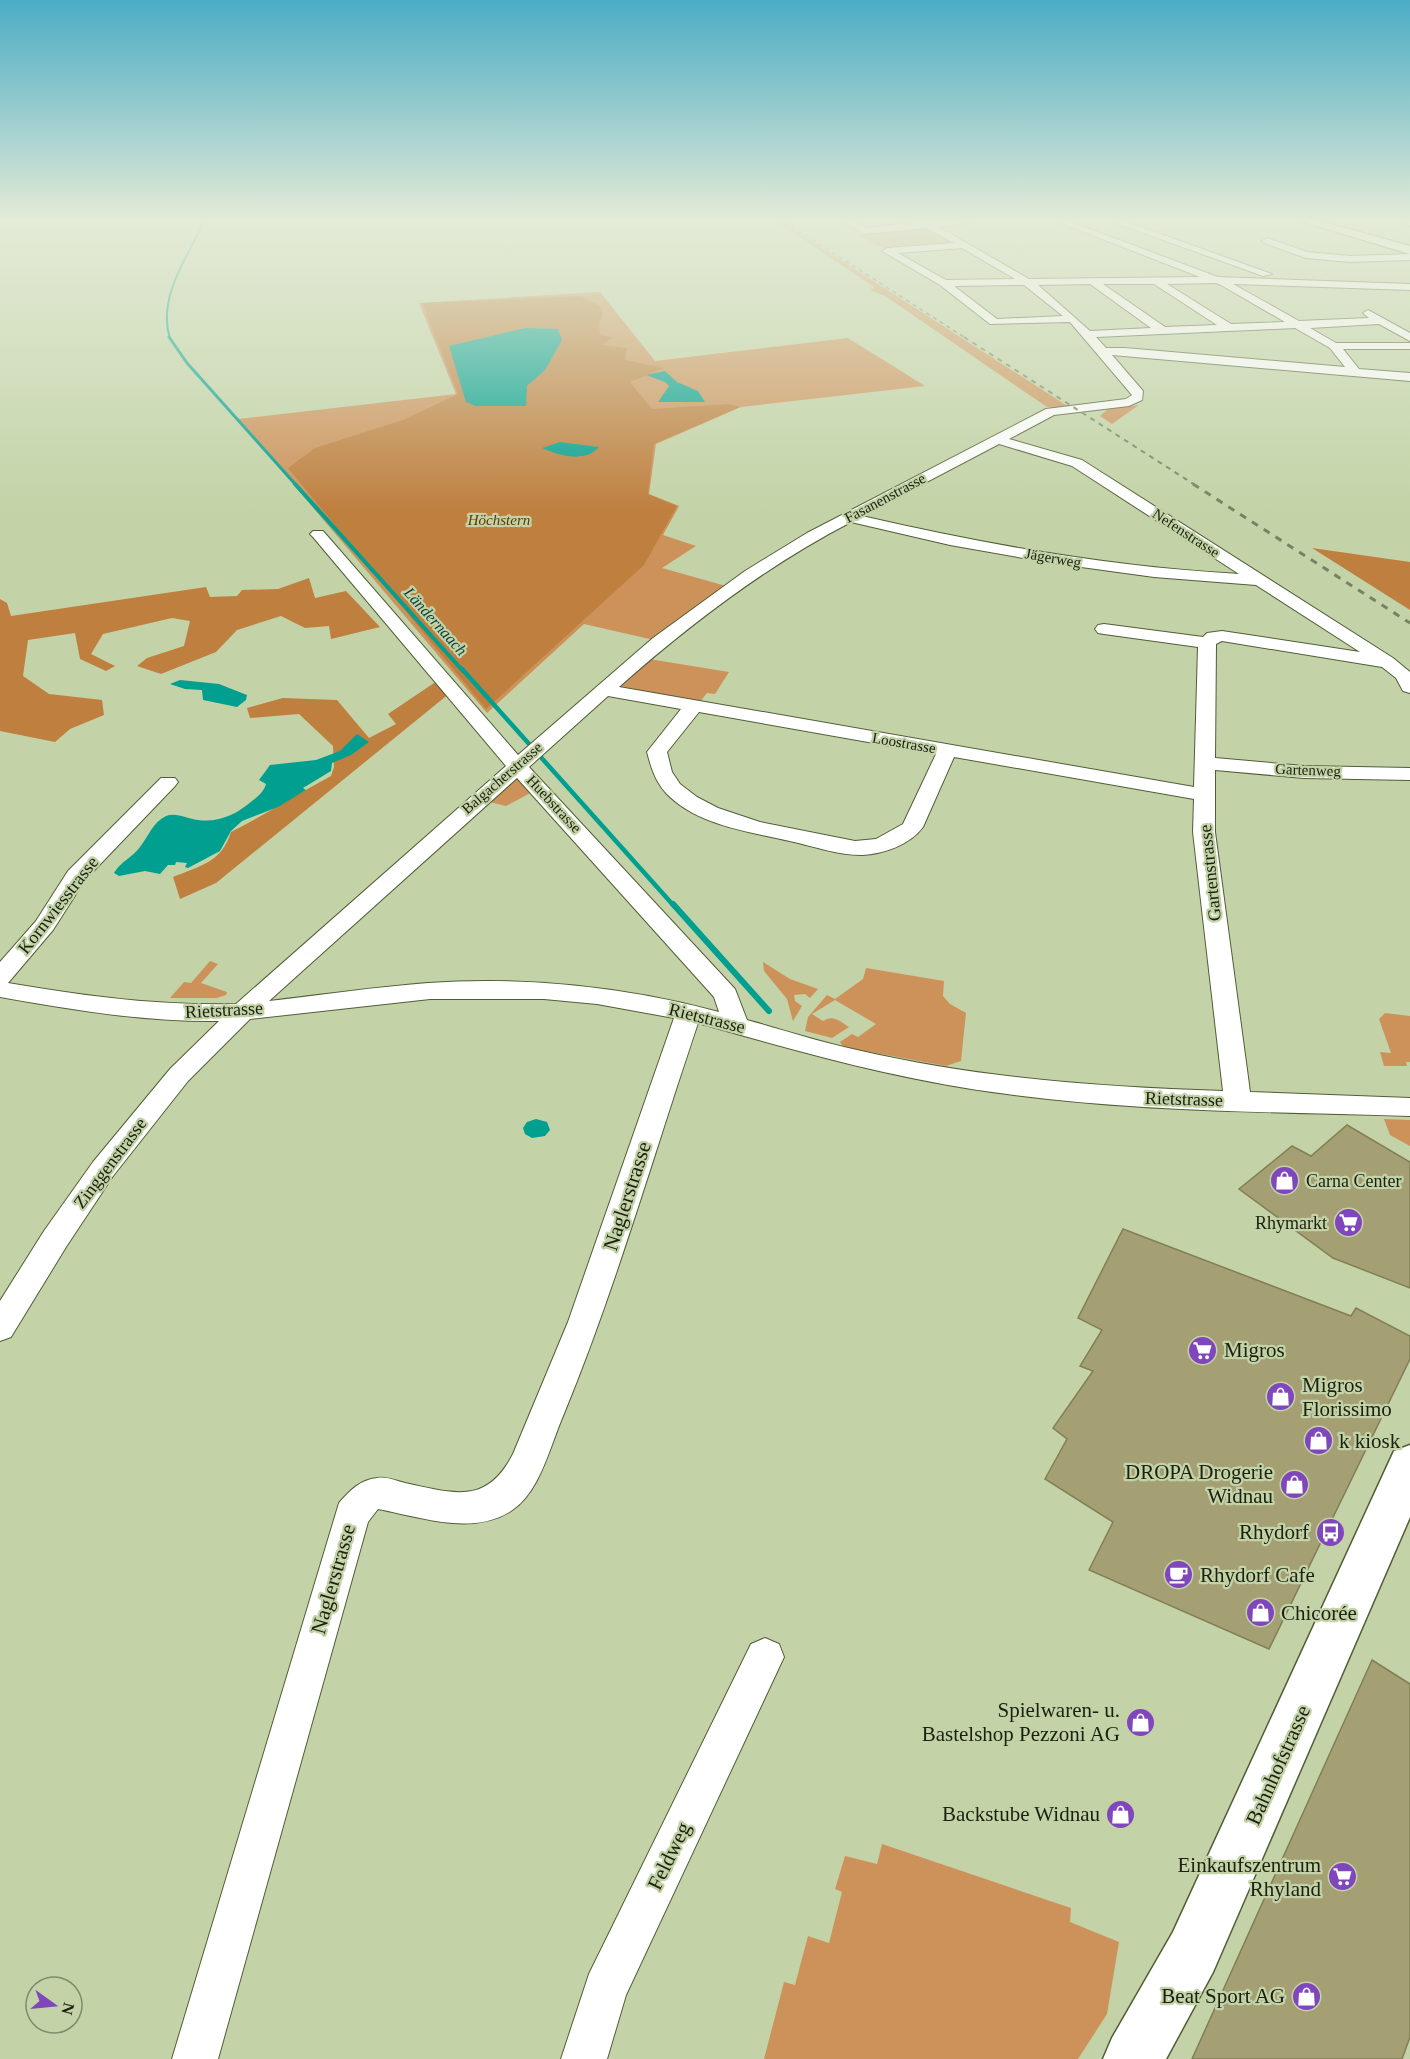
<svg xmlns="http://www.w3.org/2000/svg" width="1410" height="2059" viewBox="0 0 1410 2059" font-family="'Times New Roman',serif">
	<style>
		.green { fill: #cd925a }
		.forest { fill: #bf7f3f; fill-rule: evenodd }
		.water { fill: #009f90 }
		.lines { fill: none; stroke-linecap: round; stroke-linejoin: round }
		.stream-far4 { stroke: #009f90; stroke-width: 2 }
		.stream-far3 { stroke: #009f90; stroke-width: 3 }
		.stream-far2 { stroke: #009f90; stroke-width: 4 }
		.stream-far1 { stroke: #009f90; stroke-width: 4.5 }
		.stream { stroke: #009f90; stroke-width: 6 }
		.building { fill: #a4a074; stroke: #837f54; stroke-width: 1.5 }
		.street-casing { stroke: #515d37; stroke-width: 2 }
		.secondary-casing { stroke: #515d37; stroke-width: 3 }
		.primary-casing { stroke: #515d37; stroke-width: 3 }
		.street { fill: #fff; fill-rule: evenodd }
		.secondary { fill: #fff; fill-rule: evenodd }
		.primary { fill: #fff; fill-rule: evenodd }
		.rail-far2 { stroke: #778263; stroke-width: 1.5; stroke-dasharray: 4 4; stroke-linecap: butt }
		.rail-far1 { stroke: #778263; stroke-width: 2; stroke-dasharray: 5 5; stroke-linecap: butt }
		.rail { stroke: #778263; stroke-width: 3; stroke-dasharray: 7 7; stroke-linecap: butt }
		.labels { text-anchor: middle; stroke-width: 4.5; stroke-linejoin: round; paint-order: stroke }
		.far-street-label { font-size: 15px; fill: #1b2010; stroke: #c3d3a7 }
		.far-park-label { font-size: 15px; font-style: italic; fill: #603500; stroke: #c3d3a7 }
		.far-water-label { font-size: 16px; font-style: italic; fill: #09433c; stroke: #c3d3a7 }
		.street-label { font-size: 18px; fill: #1b2010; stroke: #c3d3a7 }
		.poi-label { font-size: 18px; fill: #1b2010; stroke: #c3d3a7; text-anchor: start }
		.near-street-label { font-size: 21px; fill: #1b2010; stroke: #c3d3a7 }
		.near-poi-label { font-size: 21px; fill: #1b2010; stroke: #c3d3a7; text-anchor: end }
	</style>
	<rect width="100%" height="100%" fill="#c3d3a7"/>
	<!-- green -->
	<g class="green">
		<polygon points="778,222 782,222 1069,407 1047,407 885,296 870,290 874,287"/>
		<polygon points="928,228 951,242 946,245 882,248 859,235 866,232"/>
		<polygon points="600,292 655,361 848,338 925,386 741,407 656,444 649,494 679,506 663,535 696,546 662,568 726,586 654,640 584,624 487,713 238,419 456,394 419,303"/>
		<polygon points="1139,405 1112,424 1100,416 1108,409"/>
		<polygon points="649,659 729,672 715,694 707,693 699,703 620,686"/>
		<polygon points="518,776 534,791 506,806 489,802"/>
		<polygon points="210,961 218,964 201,983 227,992 226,995 217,998 170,998 184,982 191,983"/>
		<polygon points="763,962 790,979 818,989 810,998 805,994 794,995 795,1001 802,1006 793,1021 787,999 764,971"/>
		<path d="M866,968L944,981L943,996L950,1004L966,1013L961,1061L946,1066L843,1047L840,1042L852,1034L858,1037L876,1024L835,1000L812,1014L823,1021C833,1015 838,1020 849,1027L832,1038L805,1031L808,1017L827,995L835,999L863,979Z"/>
		<polygon points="1385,1013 1410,1016 1410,1062 1406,1062 1407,1066 1384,1066 1380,1052 1391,1053 1379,1019"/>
		<polygon points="1384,1119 1410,1120 1410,1146 1390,1135"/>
		<polygon points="882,1844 1071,1908 1070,1922 1119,1942 1107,2014 1078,2059 764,2059 784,1982 795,1985 808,1936 829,1943 842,1892 835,1889 845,1856 877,1864"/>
	</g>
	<!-- forest -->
	<g class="forest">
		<path d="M581,296L599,306L603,313L599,324L600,335L613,337L602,345L627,348L625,360L664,368L630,382L652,409L729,404L740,407L654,444L648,494L677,506L644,565L486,709L288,468L315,448L403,420L458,394L422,303ZM525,328L545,370L527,386L449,346ZM560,442L598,447L581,457L545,450Z"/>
		<polygon points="1312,548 1410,562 1410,610"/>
		<polygon points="309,578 315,598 346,591 380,627 331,639 329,626 305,628 281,616 237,630 216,652 161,674 137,666 147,658 184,646 190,621 172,618 103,634 91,654 115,666 106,671 80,659 75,633 28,640 23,676 49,694 102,700 104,715 70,729 55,742 0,731 0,599 7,603 11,616 206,587 210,597 237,596 242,590 278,589"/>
		<path d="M437,681L450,693L216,883L180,899L173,877C200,866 222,862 231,832C265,815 297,794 331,776L334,767L333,746L299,714L250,718L247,708L283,698L337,700L369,738L396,724L388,714Z"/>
	</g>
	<!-- water -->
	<g class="water">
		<polygon points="525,328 558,329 562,340 545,370 527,386 526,406 476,406 466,402 449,346"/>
		<polygon points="665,371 677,382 698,391 705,402 658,402 669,386 665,382 646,375"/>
		<path d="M560,442L599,447C585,463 560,456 542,448Z"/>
		<polygon points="180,680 219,684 247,695 246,700 237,707 203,700 202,690 185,689 170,684"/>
		<path d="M357,734L369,742L351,755L332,763L331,771L303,788L306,790L278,807L242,821L231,831L220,851L188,868L185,867L187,863L176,862L175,865H168L160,874L145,871L119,876L114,873C120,862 133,857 140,847C148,837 153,822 166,816C177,812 187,819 198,820C219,823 237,814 252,801C258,797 264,791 266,784L259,780L270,765L316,760L340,751Z"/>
		<polygon points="536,1119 547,1122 550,1130 545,1136 532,1138 525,1134 523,1128 527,1122"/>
	</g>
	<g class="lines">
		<!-- stream-far4 -->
		<path class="stream-far4" d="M170,339C157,298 187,257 204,222"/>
		<!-- stream-far3 -->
		<polyline class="stream-far3" points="169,337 187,363 296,485"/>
		<!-- stream-far2 -->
		<polyline class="stream-far2" points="295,484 463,671"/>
		<!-- stream-far1 -->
		<polyline class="stream-far1" points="462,669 674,906"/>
		<!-- stream -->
		<polyline class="stream" points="673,904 769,1011"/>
	</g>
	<!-- building -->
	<g class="building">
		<polygon points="1347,1125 1410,1162 1410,1288 1333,1258 1239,1189 1292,1146 1311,1156"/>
		<polygon points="1123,1229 1351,1316 1356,1308 1410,1336 1410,1359 1269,1649 1089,1570 1113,1522 1045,1479 1067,1439 1053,1428 1093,1371 1080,1366 1102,1330 1078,1318"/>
		<polygon points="1372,1660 1410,1684 1410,2037 1402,2059 1192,2059"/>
	</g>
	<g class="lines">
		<defs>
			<g id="street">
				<path d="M845,222H856L866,228L919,222H970L939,227L1029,279L1200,277L1058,222H1071L1218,277L1410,284V290L1233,284L1299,321L1369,318L1363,313L1368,310L1410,333V341L1379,324L1310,328L1336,343H1410V349H1343L1359,369L1410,373V381L1112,355L1143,391L1142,400L1129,406L1054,415L1009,439L1082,460L1393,658L1410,672V693L1403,691L1396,678L1382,667L1222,641L1216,644L1215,758L1304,766L1410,768V780L1304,778L1215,770V832L1250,1092L1410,1098V1116C1275,1112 1141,1112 1007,1094C902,1081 800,1052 698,1023C653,1156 615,1291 561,1421C549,1450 539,1493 511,1511C472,1536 420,1517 378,1509L368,1522L218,2059H172L339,1503C350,1490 360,1480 377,1478C385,1476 397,1481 405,1483C454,1493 486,1506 513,1454L568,1322L674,1018L597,1004L544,999H430L250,1019L188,1081L113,1176L66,1247L11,1337L0,1341V1301L44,1231L93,1162L170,1069L219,1021C145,1022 73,1010 0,997V962L36,921L68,871L161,778H175L178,782L175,786L85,880L53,930L8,983C84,996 159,1006 236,1004L506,766L313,537L310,534L313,531H323L518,755L653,638L745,571L807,533L1046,409L1126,399L1132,395L1070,322L990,324L940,285L882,251L887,248L954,243L927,228L864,234ZM962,248L1015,279L946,280L898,253ZM1216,283L1221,285L1285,322L1231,324L1167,284ZM1090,284L1151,328L1090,331L1038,285ZM1103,284H1154L1217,325L1165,327ZM1024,285L1063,316L997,319L954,286ZM1295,328L1330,348L1345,367L1125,348H1106L1096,337ZM999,444L1072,466L1239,574C1112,567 987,545 862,516ZM851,522L950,545L1052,563L1154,577L1256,585L1360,652L1222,631L1207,633L1203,637L1104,624L1098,625L1095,629L1098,633L1104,634L1198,647L1194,787L619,687C690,624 766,566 851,522ZM608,696L681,709L647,752C651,767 655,781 666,793C697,826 752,832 794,842C816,847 838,855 862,855C883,854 910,845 923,827L954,757L1194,799L1193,832L1223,1091C1100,1087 977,1078 857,1050C820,1042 783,1030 747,1020L735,989L529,767ZM699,712L936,754L903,824L876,839L855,841L760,822L718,808L697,797L680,784L672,772L667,752ZM517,778L714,997L719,1012C627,987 523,976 428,983C375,987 322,995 269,1001Z"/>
				<polygon points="1113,222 1127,222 1272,274 1263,276"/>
				<polygon points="1404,222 1410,222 1410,226"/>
				<polygon points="1267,238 1307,252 1350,256 1410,254 1410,260 1350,262 1306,258 1264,243 1262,241"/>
				<polygon points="765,1638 779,1644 784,1657 626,1995 607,2059 561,2059 589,1974 751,1644"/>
			</g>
			<polygon id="secondary" points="1410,1445 1410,1517 1213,1972 1166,2059 1103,2059 1112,2038 1173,1932 1394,1451"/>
			<polygon id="primary" points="1304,222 1323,222 1410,246 1410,254"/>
		</defs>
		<!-- street casing -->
		<use href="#street" class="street-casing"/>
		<!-- secondary casing -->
		<use href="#secondary" class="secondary-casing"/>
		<!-- primary casing -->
		<use href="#primary" class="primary-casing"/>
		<!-- street -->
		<use href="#street" class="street"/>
		<!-- secondary -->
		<use href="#secondary" class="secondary"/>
		<!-- primary -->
		<use href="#primary" class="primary"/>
		<!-- rail-far2 -->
		<polyline class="rail-far2" points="785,222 967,339"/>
		<!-- rail-far1 -->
		<polyline class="rail-far1" points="964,337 1195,485"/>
		<!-- rail -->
		<polyline class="rail" points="1193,484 1410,623"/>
	</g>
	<!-- sky -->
	<linearGradient id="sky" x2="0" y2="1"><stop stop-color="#4bacc5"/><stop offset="0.43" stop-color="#e4ebd7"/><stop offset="1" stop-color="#e4ebd7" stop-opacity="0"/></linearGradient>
	<rect width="1410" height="511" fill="url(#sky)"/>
	<!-- icons -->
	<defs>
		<symbol id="shop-disc" viewBox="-11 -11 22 22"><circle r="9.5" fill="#8046bc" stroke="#c3d3a7"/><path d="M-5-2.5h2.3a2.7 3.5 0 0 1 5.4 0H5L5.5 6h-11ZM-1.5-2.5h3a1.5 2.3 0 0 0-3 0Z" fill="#fff"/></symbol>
		<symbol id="supermarket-disc" viewBox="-11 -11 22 22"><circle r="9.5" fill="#8046bc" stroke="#c3d3a7"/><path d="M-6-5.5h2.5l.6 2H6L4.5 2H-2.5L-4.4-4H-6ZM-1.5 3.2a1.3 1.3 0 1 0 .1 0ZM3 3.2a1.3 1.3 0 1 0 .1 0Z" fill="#fff"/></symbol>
		<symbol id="bus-disc" viewBox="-11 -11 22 22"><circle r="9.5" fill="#8046bc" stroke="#c3d3a7"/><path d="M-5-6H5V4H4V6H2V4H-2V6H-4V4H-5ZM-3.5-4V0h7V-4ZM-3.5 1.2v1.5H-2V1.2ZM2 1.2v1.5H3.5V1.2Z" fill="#fff"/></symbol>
		<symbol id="cafe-disc" viewBox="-11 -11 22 22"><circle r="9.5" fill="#8046bc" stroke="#c3d3a7"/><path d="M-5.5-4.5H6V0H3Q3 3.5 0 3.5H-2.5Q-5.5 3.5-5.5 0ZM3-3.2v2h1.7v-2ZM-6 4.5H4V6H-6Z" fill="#fff"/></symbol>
	</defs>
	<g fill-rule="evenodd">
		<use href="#shop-disc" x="1268" y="1164" width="33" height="33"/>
		<use href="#supermarket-disc" x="1332" y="1206" width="33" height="33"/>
		<use href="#supermarket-disc" x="1186" y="1334" width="33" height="33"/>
		<use href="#shop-disc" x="1264" y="1380" width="33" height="33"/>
		<use href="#shop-disc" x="1302" y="1424" width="33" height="33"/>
		<use href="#shop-disc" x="1278" y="1468" width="33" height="33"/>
		<use href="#bus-disc" x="1314" y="1516" width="33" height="33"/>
		<use href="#cafe-disc" x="1162" y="1558" width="33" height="33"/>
		<use href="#shop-disc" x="1244" y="1596" width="33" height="33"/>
		<use href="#shop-disc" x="1124" y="1706" width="33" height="33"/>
		<use href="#shop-disc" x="1104" y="1798" width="33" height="33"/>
		<use href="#supermarket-disc" x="1326" y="1860" width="33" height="33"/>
		<use href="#shop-disc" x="1290" y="1980" width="33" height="33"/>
	</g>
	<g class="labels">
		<!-- far-street labels -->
		<g class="far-street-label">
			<text transform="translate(885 498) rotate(-28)" y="5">Fasanenstrasse</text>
			<text transform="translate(1186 533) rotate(33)" y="5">Nefenstrasse</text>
			<text transform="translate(1053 558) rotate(10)" y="5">Jägerweg</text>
			<text transform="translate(904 743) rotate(10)" y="5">Loostrasse</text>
			<text transform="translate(1308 770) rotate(2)" y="5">Gartenweg</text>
			<text transform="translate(502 778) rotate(-41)" y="5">Balgacherstrasse</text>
			<text transform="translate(554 804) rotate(47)" y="5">Huebstrasse</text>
		</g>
		<!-- far-park labels -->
		<g class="far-park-label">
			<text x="499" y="525">Höchstern</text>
		</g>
		<!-- far-water labels -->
		<g class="far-water-label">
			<text transform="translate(436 621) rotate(48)" y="6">Ländernaach</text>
		</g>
		<!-- street labels -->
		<g class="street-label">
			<text transform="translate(1210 873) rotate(-96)" y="6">Gartenstrasse</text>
			<text transform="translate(58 905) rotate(-52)" y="6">Kornwiesstrasse</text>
			<text transform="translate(224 1010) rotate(-3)" y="6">Rietstrasse</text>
			<text transform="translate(707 1018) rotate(14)" y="6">Rietstrasse</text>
			<text transform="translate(1184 1099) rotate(2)" y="6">Rietstrasse</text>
			<text transform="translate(110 1163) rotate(-53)" y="6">Zinggenstrasse</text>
		</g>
		<!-- poi labels -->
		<g class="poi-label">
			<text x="1306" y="1187">Carna Center</text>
			<text x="1327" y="1229" text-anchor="end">Rhymarkt</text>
		</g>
		<!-- near-street labels -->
		<g class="near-street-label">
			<text transform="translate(627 1196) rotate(-72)" y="7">Naglerstrasse</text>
			<text transform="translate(333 1579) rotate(-74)" y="7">Naglerstrasse</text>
			<text transform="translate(1278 1765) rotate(-66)" y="7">Bahnhofstrasse</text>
			<text transform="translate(669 1856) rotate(-64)" y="7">Feldweg</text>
		</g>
		<!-- near-poi labels -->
		<g class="near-poi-label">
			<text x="1224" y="1357" text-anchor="start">Migros</text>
			<text x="1302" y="1392" text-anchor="start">Migros<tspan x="1302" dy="24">Florissimo</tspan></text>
			<text x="1339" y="1448" text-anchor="start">k kiosk</text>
			<text x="1273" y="1479">DROPA Drogerie<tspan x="1273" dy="24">Widnau</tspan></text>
			<text x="1309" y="1539">Rhydorf</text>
			<text x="1200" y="1582" text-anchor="start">Rhydorf Cafe</text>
			<text x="1281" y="1620" text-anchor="start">Chicorée</text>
			<text x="1120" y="1717">Spielwaren- u.<tspan x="1120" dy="24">Bastelshop Pezzoni AG</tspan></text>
			<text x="1100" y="1821">Backstube Widnau</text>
			<text x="1321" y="1872">Einkaufszentrum<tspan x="1321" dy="24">Rhyland</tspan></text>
			<text x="1285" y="2003">Beat Sport AG</text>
		</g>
	</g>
	<!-- north arrow -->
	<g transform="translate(54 2005) rotate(105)"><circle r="28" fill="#c3d3a7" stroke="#808b6b" stroke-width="1.5"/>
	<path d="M0-4.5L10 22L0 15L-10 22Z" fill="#8046bc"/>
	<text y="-9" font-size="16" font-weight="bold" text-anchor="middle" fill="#1b2010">N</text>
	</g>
</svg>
